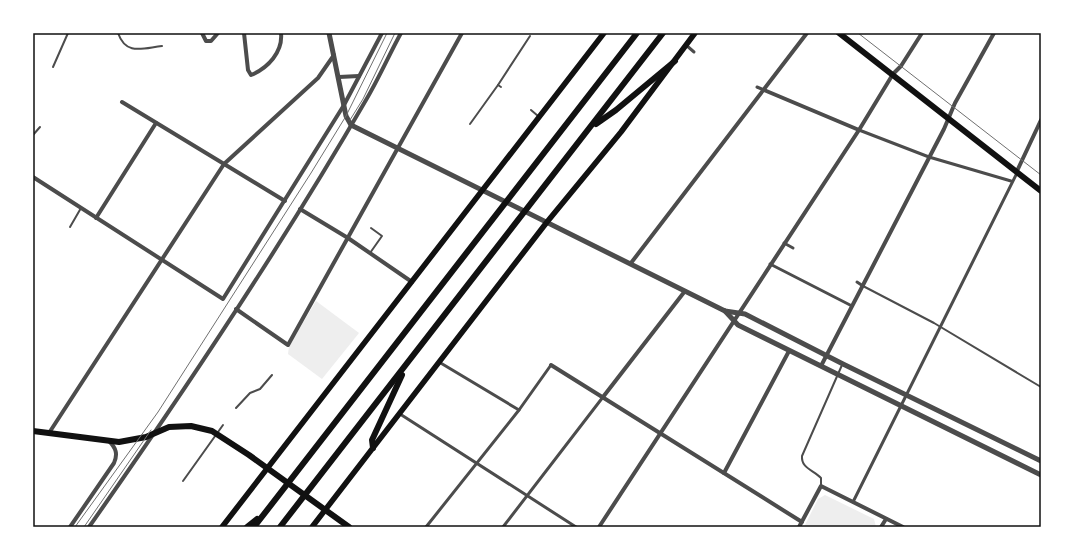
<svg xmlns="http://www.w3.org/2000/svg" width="1074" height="560" viewBox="0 0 1074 560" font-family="'IBM Plex Serif',serif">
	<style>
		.green { fill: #eee }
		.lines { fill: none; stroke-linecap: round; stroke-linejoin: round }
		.service { stroke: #4c4c4c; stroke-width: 2 }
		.pedestrian { stroke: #4c4c4c; stroke-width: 3 }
		.minor { stroke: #4c4c4c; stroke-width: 4 }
		.tertiary { stroke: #4c4c4c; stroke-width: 5 }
		.secondary { stroke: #111; stroke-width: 5.5 }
		.primary { stroke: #111; stroke-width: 6 }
		.tram { stroke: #707070; stroke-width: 1 }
		.neatline { fill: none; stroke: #111; stroke-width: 1.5 }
	</style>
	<rect width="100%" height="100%" fill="#fff"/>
	<!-- green -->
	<g class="green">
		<polygon points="316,301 359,333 322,379 288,354 289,346"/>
		<polygon points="825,495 874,519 876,527 804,527 818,499"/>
	</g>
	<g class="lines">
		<!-- service -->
		<g class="service">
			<path d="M118,33C126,56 143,48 162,46"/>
			<polyline points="53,67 68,33"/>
			<polyline points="498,85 530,36"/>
			<polyline points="531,110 538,116"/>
			<polyline points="470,124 498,85 501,87"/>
			<polyline points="33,135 40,127"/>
			<polyline points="70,227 81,208"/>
			<polyline points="370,253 382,236 371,228"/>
			<polyline points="863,286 934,323 1041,387"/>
			<polyline points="236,408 250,393 260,389 272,375"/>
			<polyline points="183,481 223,425"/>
			<path d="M821,485V478C813,470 801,468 802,456L842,365"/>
		</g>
		<!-- pedestrian -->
		<g class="pedestrian">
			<polyline points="686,45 694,52"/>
			<polyline points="757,87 764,90"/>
			<polyline points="859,130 929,157 1011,181"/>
			<polyline points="784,243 793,248"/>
			<polyline points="770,264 852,306"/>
			<polyline points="857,282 863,286"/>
			<polyline points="439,362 519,410"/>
			<polyline points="400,414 576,527"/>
			<polyline points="853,502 1017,173"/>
			<polyline points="426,527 519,410 551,365"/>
			<polyline points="503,527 603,397"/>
		</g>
		<!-- minor -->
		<g class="minor">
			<polyline points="202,33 206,41 211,41 218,33"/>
			<path d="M244,33L248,70L251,75C268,68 283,52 281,33"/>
			<polyline points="339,77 359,76"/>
			<polyline points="764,90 859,130"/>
			<polyline points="122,102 285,201"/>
			<polyline points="1017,171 1041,120"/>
			<polyline points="33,177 223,299 344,105 382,33"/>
			<polyline points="300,209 348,238 412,282"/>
			<polyline points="96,218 156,123"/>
			<polyline points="631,263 807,33"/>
			<polyline points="236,309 288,345 462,33"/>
			<polyline points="551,365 802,522"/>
			<polyline points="821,366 944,129 955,103 994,33"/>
			<polyline points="603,397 685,291"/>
			<polyline points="49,433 224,164 318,78 334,55"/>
			<polyline points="724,473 789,351"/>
			<path d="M70,527L114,463C118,454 116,448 109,441"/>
			<path d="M89,527C186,389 281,247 366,100C379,78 389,55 401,33"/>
			<polyline points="599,527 859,130 893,74 901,66 922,33"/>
			<polyline points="799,527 821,486 903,527"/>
			<polyline points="881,527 886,519"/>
		</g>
		<!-- tertiary -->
		<g class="tertiary">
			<polyline points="329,33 346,116 351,125 725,311 745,314 843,364 1041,461"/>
			<polyline points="725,311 738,325 1041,475"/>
		</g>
		<!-- secondary -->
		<g class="secondary">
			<polyline points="222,527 604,33"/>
			<polyline points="312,527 547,222 621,132 695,33"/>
		</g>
		<!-- primary -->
		<g class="primary">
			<polyline points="839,33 1041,191"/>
			<polyline points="596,124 616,110 675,61"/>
			<polyline points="33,431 119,442 146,437 169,427 191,426 212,431 249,455 349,527"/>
			<polyline points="373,448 372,440 402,375"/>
			<polyline points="247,527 257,519"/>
			<polyline points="254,527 637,33"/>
			<polyline points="280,527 663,33"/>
		</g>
		<!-- tram -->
		<g class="tram">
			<polyline points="858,33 1041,175"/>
			<polyline points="350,120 363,99 395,33"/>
			<polyline points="75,527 158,412 311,173 346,116 387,33"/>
			<polyline points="84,527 151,430"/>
		</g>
	</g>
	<!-- border -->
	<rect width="1074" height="560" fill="none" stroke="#ffffff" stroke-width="68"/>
	<rect x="34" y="34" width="1006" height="492" class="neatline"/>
</svg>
